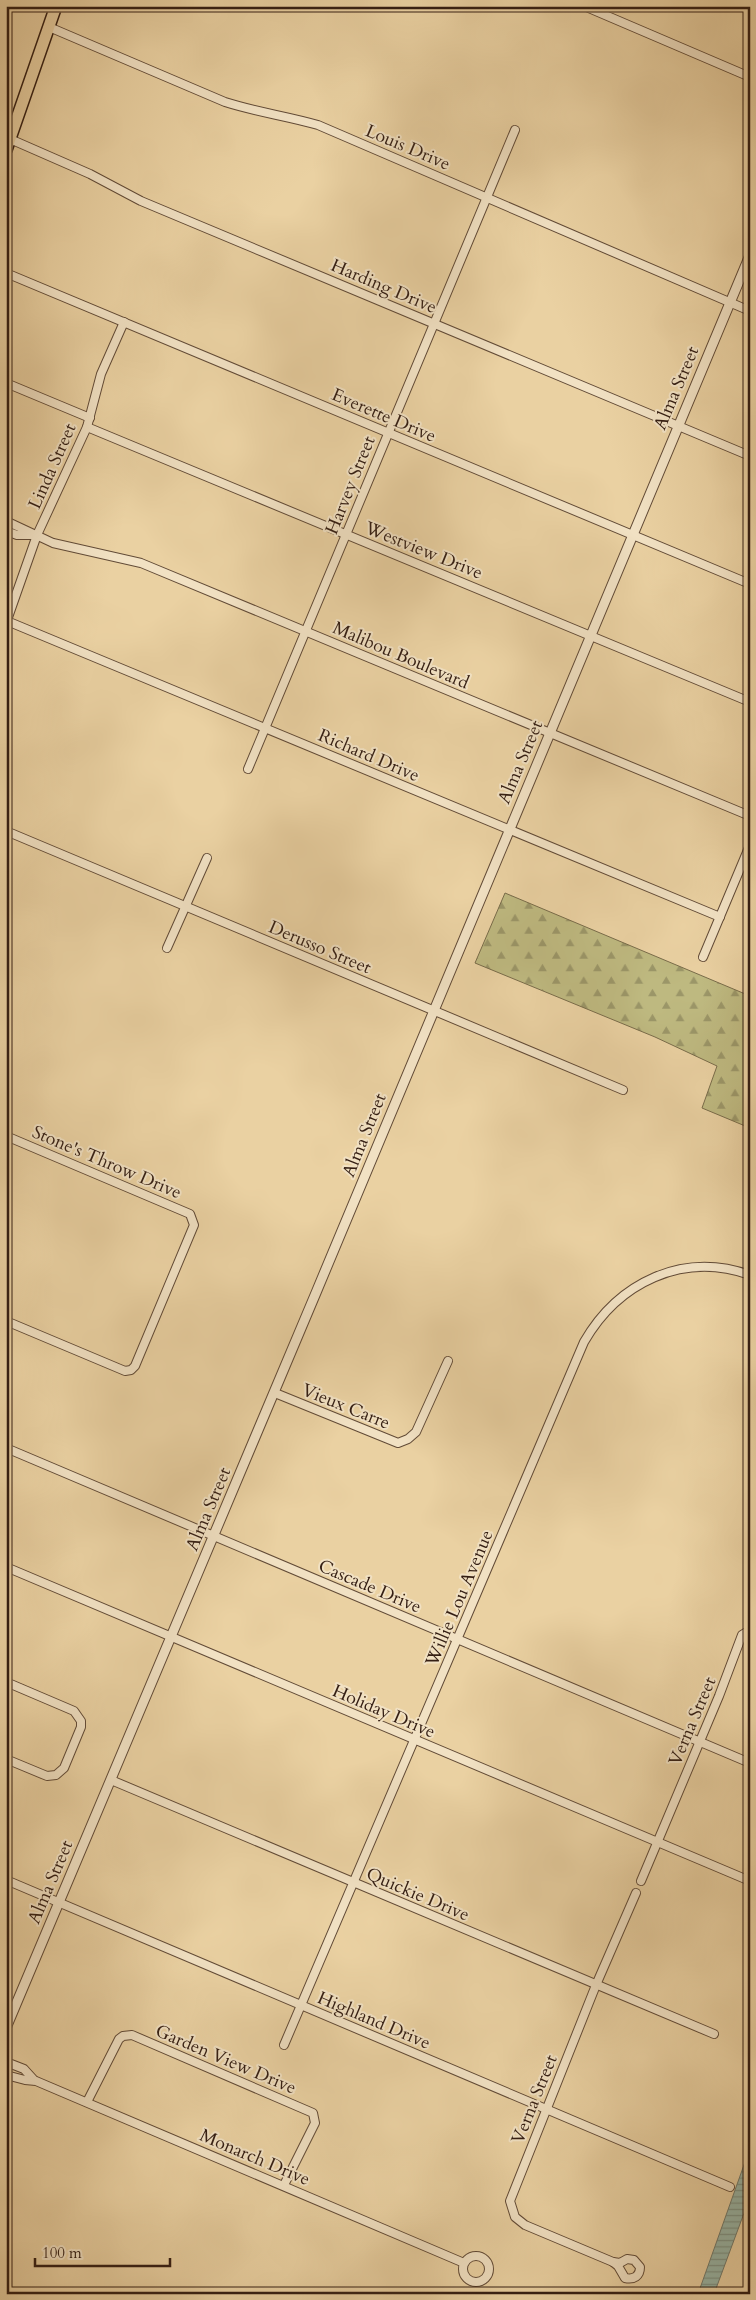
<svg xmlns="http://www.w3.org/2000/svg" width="756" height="2300" viewBox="0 0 756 2300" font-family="Cardo,serif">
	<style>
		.forest { fill: url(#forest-firs); stroke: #796c4a }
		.water { fill: url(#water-rules); stroke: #707a6d }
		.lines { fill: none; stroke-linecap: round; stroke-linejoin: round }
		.minor-casing { stroke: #624b37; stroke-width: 10 }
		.tertiary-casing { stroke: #624b37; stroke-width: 11 }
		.primary-casing { stroke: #341e13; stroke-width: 14 }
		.minor { stroke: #f1e1c3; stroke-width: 8 }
		.tertiary { stroke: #f1e1c3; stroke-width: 9 }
		.primary { stroke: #ead1a2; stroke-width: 11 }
		.labels { text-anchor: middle; stroke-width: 4; stroke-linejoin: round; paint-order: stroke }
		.street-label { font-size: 18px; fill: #341e13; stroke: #f1e1c3 }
	</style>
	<defs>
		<pattern id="forest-firs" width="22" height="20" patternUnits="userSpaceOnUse" patternTransform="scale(1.25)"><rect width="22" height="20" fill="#beb980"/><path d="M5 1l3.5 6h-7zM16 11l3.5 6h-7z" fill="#9b9668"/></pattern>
		<pattern id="water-rules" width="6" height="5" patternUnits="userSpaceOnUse" patternTransform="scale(1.25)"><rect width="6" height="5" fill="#98b7a9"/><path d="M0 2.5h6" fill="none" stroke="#7d9488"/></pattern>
	</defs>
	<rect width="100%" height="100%" fill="#ead1a2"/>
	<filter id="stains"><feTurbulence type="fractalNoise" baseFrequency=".004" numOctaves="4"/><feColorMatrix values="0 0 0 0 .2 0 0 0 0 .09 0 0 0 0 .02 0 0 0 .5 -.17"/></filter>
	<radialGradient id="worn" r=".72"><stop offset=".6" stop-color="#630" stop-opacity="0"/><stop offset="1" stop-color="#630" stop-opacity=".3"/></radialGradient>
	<!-- forest -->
	<polygon class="forest" points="505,893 750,996 750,1128 702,1108 717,1066 655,1037 475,963"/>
	<!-- water -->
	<polygon class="water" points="750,2148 750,2197 714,2294 698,2294"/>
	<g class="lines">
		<defs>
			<g id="minor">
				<polyline points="584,6 750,77"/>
				<path d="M49,27L225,102C256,112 287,116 318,125L750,311"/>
				<polyline points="10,139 90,174 141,201 750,456"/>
				<polyline points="6,273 750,584"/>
				<polyline points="6,383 90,418"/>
				<polyline points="87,427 750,702"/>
				<polyline points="6,521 53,543 141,563 750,816"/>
				<polyline points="6,531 17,535 35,535"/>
				<polyline points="7,621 720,917"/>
				<polyline points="6,623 37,535 87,427 101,374 124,322"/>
				<polyline points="248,769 515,130"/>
				<polyline points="6,831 623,1090"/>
				<polyline points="167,948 207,858"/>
				<polyline points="703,957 750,845"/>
				<polyline points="6,1136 190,1214 194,1225 135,1366 131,1370 125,1371 6,1321"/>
				<polyline points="275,1393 398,1443 408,1439 416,1432 448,1361"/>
				<polyline points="6,1448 750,1763"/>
				<polyline points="6,1567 750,1881"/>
				<polyline points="6,1682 74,1711 81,1721 81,1727 64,1768 56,1775 47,1776 6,1759"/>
				<polyline points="111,1780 714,2034"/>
				<polyline points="6,1880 730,2187"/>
				<polyline points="641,1881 719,1696 742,1635 750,1630"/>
				<path d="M284,2045L584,1342C618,1283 682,1251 750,1275"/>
				<polyline points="6,2062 24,2069 34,2080"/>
				<polyline points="6,2075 25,2080 36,2081 464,2263"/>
				<polyline points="87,2102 119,2039 123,2036 132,2035 313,2113 315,2123 284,2185"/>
				<circle cx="476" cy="2269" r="13"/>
				<path d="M627,2259L634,2260L640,2267C640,2276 634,2280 625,2278L618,2266L613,2262L620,2263Z"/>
				<polyline points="613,2262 525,2225 515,2217 510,2201 596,1985 636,1893"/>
			</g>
			<path id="tertiary" d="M6,2028C259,1439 499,845 750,255"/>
			<polyline id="primary" points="6,150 56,6"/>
		</defs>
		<!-- minor casing -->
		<use href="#minor" class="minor-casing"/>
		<!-- tertiary casing -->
		<use href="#tertiary" class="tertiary-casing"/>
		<!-- primary casing -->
		<use href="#primary" class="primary-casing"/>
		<!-- minor -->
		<use href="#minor" class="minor"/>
		<!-- tertiary -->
		<use href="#tertiary" class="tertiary"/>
		<!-- primary -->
		<use href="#primary" class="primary"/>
	</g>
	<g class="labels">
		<!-- street labels -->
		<g class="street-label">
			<text transform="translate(408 147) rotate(23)" y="6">Louis Drive</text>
			<text transform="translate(384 286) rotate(23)" y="6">Harding Drive</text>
			<text transform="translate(676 388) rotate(-67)" y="6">Alma Street</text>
			<text transform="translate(384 415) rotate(23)" y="6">Everette Drive</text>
			<text transform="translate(52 466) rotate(-66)" y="6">Linda Street</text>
			<text transform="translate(350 485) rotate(-68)" y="6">Harvey Street</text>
			<text transform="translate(424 550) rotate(22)" y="6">Westview Drive</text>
			<text transform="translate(401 655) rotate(23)" y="6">Malibou Boulevard</text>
			<text transform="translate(369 755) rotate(23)" y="6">Richard Drive</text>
			<text transform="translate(520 762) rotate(-67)" y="6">Alma Street</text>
			<text transform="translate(320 947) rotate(23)" y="6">Derusso Street</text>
			<text transform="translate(364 1135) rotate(-68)" y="6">Alma Street</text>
			<text transform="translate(107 1162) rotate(23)" y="6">Stone's Throw Drive</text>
			<text transform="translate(346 1406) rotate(22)" y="6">Vieux Carre</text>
			<text transform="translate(208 1509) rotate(-67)" y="6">Alma Street</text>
			<text transform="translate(370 1586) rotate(23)" y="6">Cascade Drive</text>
			<text transform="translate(459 1598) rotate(-67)" y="6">Willie Lou Avenue</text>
			<text transform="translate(384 1711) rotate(23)" y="6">Holiday Drive</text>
			<text transform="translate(692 1721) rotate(-67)" y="6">Verna Street</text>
			<text transform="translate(50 1882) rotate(-67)" y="6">Alma Street</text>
			<text transform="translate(418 1894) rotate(23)" y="6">Quickie Drive</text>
			<text transform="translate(374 2020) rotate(23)" y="6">Highland Drive</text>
			<text transform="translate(226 2059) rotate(23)" y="6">Garden View Drive</text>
			<text transform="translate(534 2099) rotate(-68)" y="6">Verna Street</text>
			<text transform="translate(255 2157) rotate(23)" y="6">Monarch Drive</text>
		</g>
	</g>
	<!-- margin -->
	<rect width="756" height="2300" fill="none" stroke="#ead1a2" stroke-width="25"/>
	<rect x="8" y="8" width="741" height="2285" fill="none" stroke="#341e13" stroke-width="2.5"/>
	<rect x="12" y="12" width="731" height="2275" fill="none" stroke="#341e13"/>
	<!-- scale -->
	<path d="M35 2258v8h135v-8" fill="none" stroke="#341e13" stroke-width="2.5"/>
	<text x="42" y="2258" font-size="15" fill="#341e13" stroke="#f1e1c3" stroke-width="4" paint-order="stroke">100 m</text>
	<rect width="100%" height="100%" filter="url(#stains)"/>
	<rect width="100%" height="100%" fill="url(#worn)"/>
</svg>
